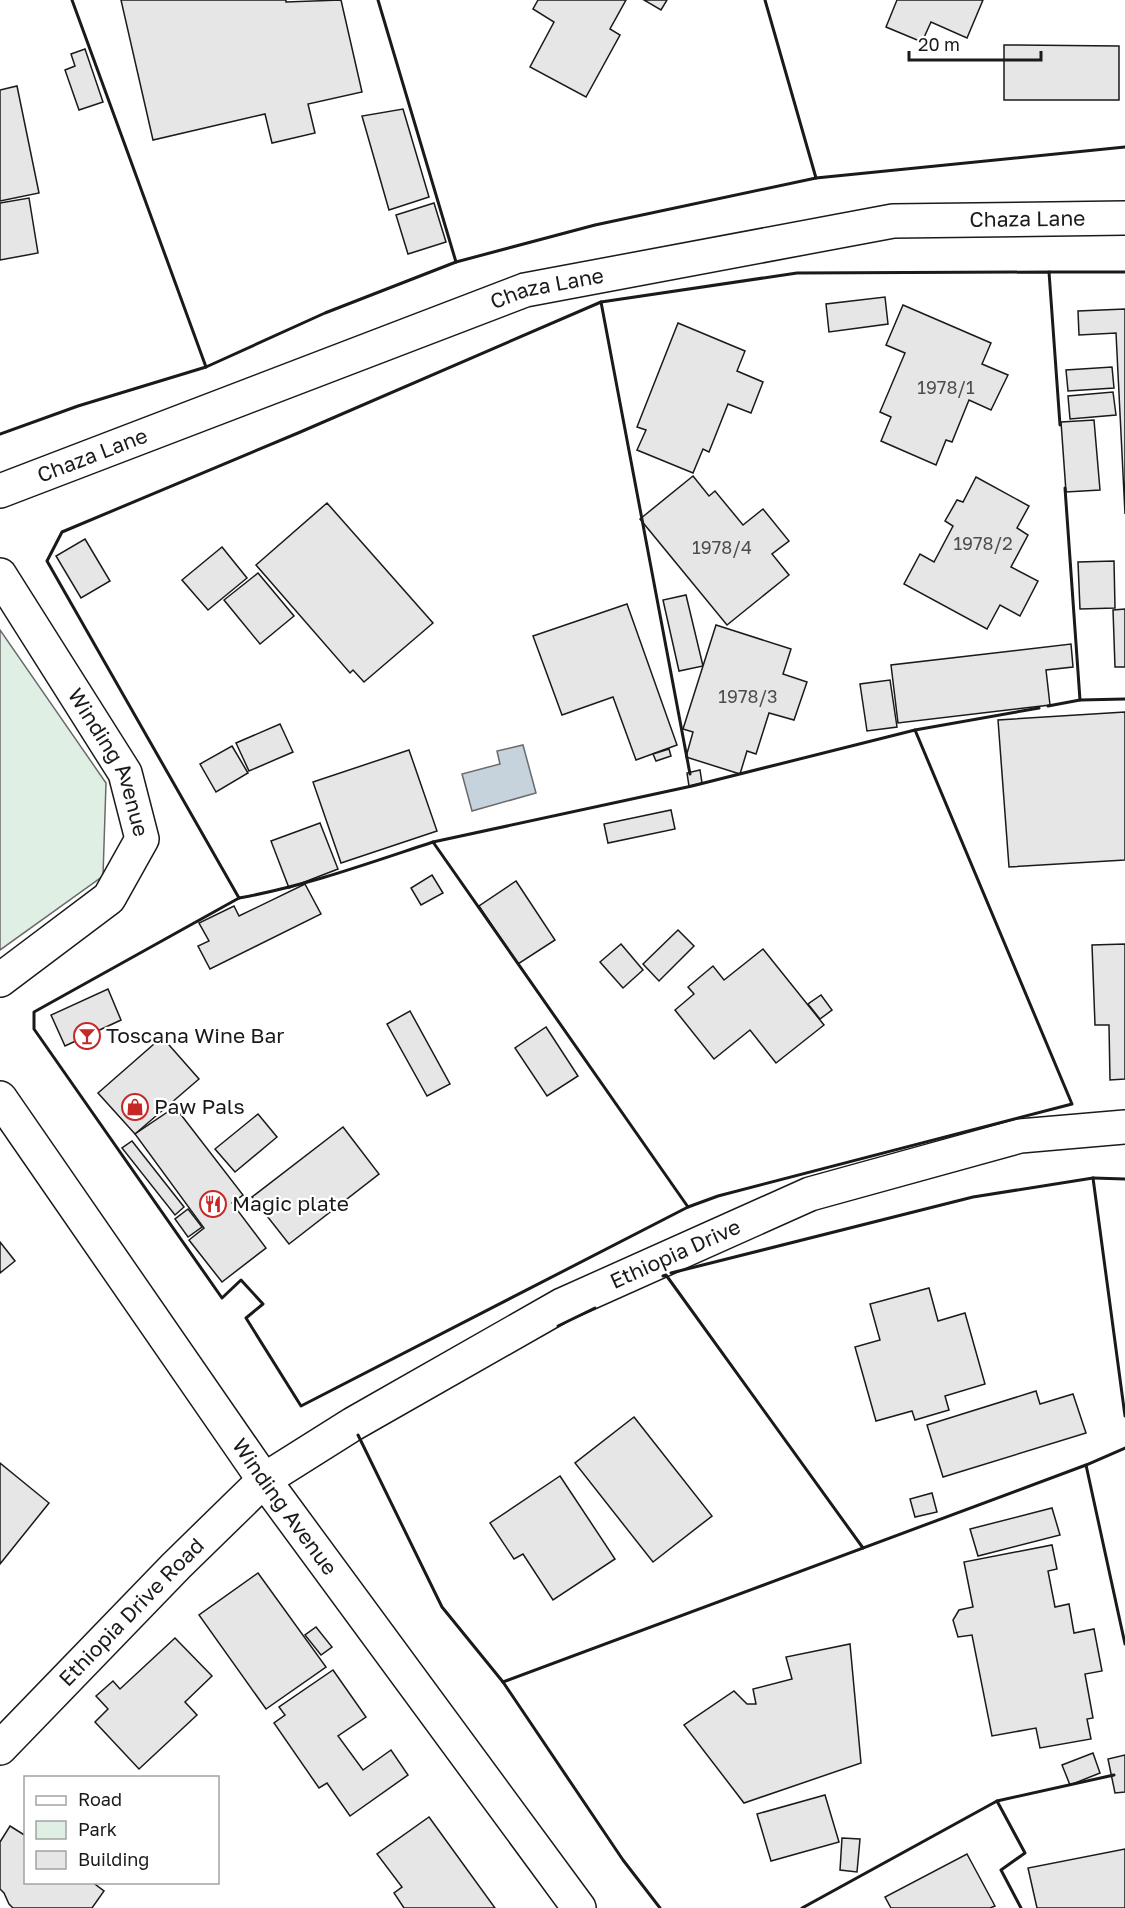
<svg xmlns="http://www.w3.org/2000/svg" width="1125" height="1908" viewBox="0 0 1125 1908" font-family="'Golos Text',sans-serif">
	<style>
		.green { fill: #e0efe3; stroke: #6a6a6a; stroke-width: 1.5 }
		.water { fill: #c6d2dc; stroke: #6a6a6a; stroke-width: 1.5 }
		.building { fill: #e6e6e6; stroke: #1a1a1a; stroke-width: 1.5 }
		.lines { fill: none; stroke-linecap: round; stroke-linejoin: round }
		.minor-casing { stroke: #1a1a1a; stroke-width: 36 }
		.minor { stroke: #fff; stroke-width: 33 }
		.wall { stroke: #1a1a1a; stroke-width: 3 }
		.labels { text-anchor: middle; stroke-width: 4.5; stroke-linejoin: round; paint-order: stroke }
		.number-label { font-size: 18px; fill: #4d4d4d }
		.street-label { font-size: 21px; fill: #1a1a1a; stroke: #fff }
		.poi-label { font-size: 21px; fill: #1a1a1a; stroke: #fff; text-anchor: start }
	</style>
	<rect width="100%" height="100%" fill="#fff"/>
	<!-- green -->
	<polygon class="green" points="0,630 106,783 103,876 0,950"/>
	<!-- water -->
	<polygon class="water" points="523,745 536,793 472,811 462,774 500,764 497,751"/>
	<!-- building -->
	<g class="building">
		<polygon points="121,0 286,0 286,2 341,0 362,92 308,104 315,133 272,143 265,114 153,140"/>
		<polygon points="538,0 626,0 610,29 620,35 586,97 530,67 554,22 533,9"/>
		<polygon points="644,0 667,0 661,10"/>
		<polygon points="897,0 983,0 967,38 931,22 922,42 886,27"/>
		<polygon points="1004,45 1119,46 1119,100 1004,100"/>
		<polygon points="85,49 103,102 79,110 65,70 75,66 71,54"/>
		<polygon points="17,86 39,193 0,201 0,90"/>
		<polygon points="403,109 429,197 389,210 362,116"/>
		<polygon points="29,198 38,253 0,260 0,203"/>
		<polygon points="434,203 446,242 408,254 396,215"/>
		<polygon points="885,297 888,324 829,332 826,304"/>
		<polygon points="903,305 991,343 982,364 1008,375 991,410 969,400 952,442 946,440 936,465 881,441 891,417 880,412 905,353 886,345"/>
		<polygon points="1125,309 1125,514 1116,333 1079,335 1078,311"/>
		<polygon points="678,323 745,351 737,371 763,382 751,413 728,404 709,452 703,449 693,473 637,450 646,430 637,427"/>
		<polygon points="1112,367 1114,388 1068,391 1066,370"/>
		<polygon points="1113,392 1116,415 1070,419 1068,396"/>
		<polygon points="1094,420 1100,490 1066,492 1061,422"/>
		<polygon points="693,476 709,496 715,491 743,525 763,509 789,541 772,554 789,575 727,625 640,519"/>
		<polygon points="976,477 1029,506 1017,528 1028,535 1011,567 1038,581 1020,616 1000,605 987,629 904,584 920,554 934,562 953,526 945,521 957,500 963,502"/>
		<polygon points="327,503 433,623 364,682 353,670 350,673 256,565"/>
		<polygon points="85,539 110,581 81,598 56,556"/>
		<polygon points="222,547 247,578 208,610 182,580"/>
		<polygon points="1114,561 1115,608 1080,609 1078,562"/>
		<polygon points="258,573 294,616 260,644 224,600"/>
		<polygon points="686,595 703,666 679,671 663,600"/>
		<polygon points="627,604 677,745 636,760 613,697 562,715 533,636"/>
		<polygon points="1125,609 1125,667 1115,667 1113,610"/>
		<polygon points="716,625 791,649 783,674 807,682 794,720 769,713 756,754 747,751 740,774 686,757 693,732 683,729"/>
		<polygon points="1071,644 1073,667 1046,670 1050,705 898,723 891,665"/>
		<polygon points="890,680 897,727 867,731 860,684"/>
		<polygon points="1125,712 1125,860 1009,867 998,720"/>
		<polygon points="280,724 293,752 249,771 236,743"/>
		<polygon points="232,746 248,773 216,792 200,764"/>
		<polygon points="669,749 671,756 656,761 653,754"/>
		<polygon points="409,750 437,831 341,863 313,782"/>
		<polygon points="700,770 702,783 689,786 687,773"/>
		<polygon points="671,810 675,829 608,843 604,824"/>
		<polygon points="320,823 338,869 289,888 271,841"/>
		<polygon points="432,875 443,893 421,905 411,888"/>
		<polygon points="516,881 555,940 518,964 479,906"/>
		<polygon points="305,884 321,914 210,969 198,946 209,941 199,923 234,906 239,916"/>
		<polygon points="678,930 694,946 659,981 643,964"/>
		<polygon points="621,944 643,970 623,988 600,962"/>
		<polygon points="1125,944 1125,1079 1110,1080 1109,1025 1095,1025 1092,945"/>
		<polygon points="763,949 824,1025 776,1063 750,1030 714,1059 675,1010 694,994 688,987 713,966 724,980"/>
		<polygon points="108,989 121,1020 65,1046 51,1015"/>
		<polygon points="821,995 832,1010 820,1019 808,1004"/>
		<polygon points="410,1011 450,1084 427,1096 387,1024"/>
		<polygon points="546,1027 578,1076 547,1096 515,1048"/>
		<polygon points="162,1037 199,1079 135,1134 98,1093"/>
		<polygon points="175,1107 243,1195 232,1203 266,1248 222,1282 189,1240 204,1228 135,1134"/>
		<polygon points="258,1114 277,1137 235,1172 215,1149"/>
		<polygon points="343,1127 379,1174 289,1244 252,1197"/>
		<polygon points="132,1141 184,1207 175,1215 122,1148"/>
		<polygon points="188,1209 202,1227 188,1237 175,1219"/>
		<polygon points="0,1242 15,1261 0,1273"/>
		<polygon points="929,1288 938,1321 965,1313 985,1384 945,1396 949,1410 915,1420 912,1411 876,1421 855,1347 880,1340 870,1304"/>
		<polygon points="1036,1391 1040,1404 1073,1394 1086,1433 943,1477 927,1425"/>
		<polygon points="634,1417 712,1516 653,1562 575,1463"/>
		<polygon points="0,1463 49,1503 0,1564"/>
		<polygon points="560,1476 615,1559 553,1600 523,1554 514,1559 490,1523"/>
		<polygon points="932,1493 937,1512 915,1517 910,1499"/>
		<polygon points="1052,1508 1060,1535 978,1556 970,1529"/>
		<polygon points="1052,1545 1057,1569 1048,1571 1055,1607 1069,1604 1074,1633 1094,1629 1102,1671 1085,1674 1093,1718 1087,1719 1091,1739 1040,1748 1036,1728 992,1736 972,1635 958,1637 953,1620 959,1610 973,1607 964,1562"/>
		<polygon points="258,1573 326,1667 266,1709 199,1615"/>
		<polygon points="316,1627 332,1647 321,1655 305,1635"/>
		<polygon points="175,1638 212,1676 185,1702 197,1715 139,1769 95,1722 108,1709 96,1696 113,1681 120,1689"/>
		<polygon points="850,1644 861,1763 744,1803 684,1725 734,1691 747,1704 756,1704 753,1689 792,1679 786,1657"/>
		<polygon points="333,1670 366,1717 338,1736 363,1770 391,1750 408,1775 350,1816 327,1783 319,1788 274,1723 285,1715 279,1707"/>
		<polygon points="1093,1753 1100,1773 1070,1785 1062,1765"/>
		<polygon points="1125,1755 1125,1792 1115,1793 1108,1759"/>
		<polygon points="825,1795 839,1842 771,1861 757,1814"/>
		<polygon points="429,1817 495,1908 404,1908 394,1893 402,1887 377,1854"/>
		<polygon points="10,1826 26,1836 26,1882 92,1882 104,1891 92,1908 13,1908 9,1904 4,1893 0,1889 0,1842"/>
		<polygon points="842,1838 860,1839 857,1872 840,1870"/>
		<polygon points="1125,1849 1125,1908 1037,1908 1028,1868"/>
		<polygon points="967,1854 995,1906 990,1908 891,1908 885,1897"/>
	</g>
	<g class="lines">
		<defs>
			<g id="minor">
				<path id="s1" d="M0,491L525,290L893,221L1125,218"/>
				<path id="s2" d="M0,575L125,773L142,839L109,898L0,980"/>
				<path id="s3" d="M0,1098L264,1480L579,1908"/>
				<path id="s4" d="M0,1748L176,1566L264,1480L353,1424L562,1305L810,1194L1020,1136L1125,1127"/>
			</g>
		</defs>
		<!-- minor casing -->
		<use href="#minor" class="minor-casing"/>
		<!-- minor -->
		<use href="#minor" class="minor"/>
		<!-- wall -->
		<g class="wall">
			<polyline points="72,0 206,367"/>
			<polyline points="378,0 456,262 595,225 816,178"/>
			<polyline points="765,0 816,178 1125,147"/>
			<polyline points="1049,272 1125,272"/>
			<polyline points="601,302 797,273 1049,272 1060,425"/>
			<polyline points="0,434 78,406 206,367 325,313 456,262"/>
			<polyline points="1065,488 1080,700"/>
			<polyline points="1048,706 1080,700 1125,699"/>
			<polyline points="915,730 1039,708"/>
			<path d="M433,842L688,1207L301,1406L246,1318L263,1304L241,1280L222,1298L34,1029V1012L239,898C306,886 369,863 433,842Z"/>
			<polyline points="433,842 692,786 915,730 1072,1104 718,1196 688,1207"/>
			<polyline points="239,898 47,561 62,532 298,433 601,302 690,774"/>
			<polyline points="1093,1178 1125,1179"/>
			<polyline points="671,1273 973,1197 1093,1178 1125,1416"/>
			<polyline points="663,1276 666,1275 863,1548"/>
			<polyline points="558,1326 595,1308"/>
			<polyline points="358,1435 442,1607 503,1682"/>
			<polyline points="1086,1465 1125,1448"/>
			<polyline points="997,1801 1114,1775"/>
			<polyline points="660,1908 623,1860 503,1682 1086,1465 1125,1644"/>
			<polyline points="802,1908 997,1801 1025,1853 1001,1870 1021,1908"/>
		</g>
	</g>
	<!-- icons -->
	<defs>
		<symbol id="bar-ring" viewBox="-11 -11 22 22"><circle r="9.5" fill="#fff" stroke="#c62828" stroke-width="1.5"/><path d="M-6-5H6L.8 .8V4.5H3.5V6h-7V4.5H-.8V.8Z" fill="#c62828"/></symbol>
		<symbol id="shop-ring" viewBox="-11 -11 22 22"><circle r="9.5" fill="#fff" stroke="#c62828" stroke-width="1.5"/><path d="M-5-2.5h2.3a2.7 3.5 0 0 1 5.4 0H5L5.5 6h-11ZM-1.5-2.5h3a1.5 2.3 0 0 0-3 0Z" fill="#c62828"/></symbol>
		<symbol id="restaurant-ring" viewBox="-11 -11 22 22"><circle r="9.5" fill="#fff" stroke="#c62828" stroke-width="1.5"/><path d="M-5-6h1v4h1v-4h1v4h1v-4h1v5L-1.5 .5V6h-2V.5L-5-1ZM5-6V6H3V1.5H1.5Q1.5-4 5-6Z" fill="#c62828"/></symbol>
	</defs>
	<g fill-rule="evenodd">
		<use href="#bar-ring" x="72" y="1021" width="30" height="30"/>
		<use href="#shop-ring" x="120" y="1092" width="30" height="30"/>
		<use href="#restaurant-ring" x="198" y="1189" width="30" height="30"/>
	</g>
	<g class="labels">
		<!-- number labels -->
		<g class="number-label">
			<text x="946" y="394">1978/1</text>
			<text x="983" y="550">1978/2</text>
			<text x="722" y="554">1978/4</text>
			<text x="748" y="703">1978/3</text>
		</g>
		<!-- street labels -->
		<g class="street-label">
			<text dy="7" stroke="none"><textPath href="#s1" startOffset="1071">Chaza Lane</textPath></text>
			<text dy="7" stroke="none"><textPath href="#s1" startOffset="584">Chaza Lane</textPath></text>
			<text dy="7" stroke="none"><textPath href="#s1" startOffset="99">Chaza Lane</textPath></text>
			<text dy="7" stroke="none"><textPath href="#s2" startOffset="218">Winding Avenue</textPath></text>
			<text dy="7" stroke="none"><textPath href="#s4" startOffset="846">Ethiopia Drive</textPath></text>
			<text dy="7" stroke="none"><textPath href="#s3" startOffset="498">Winding Avenue</textPath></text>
			<text dy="7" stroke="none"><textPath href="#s4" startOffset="189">Ethiopia Drive Road</textPath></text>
		</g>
		<!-- poi labels -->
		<g class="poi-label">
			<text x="106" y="1043">Toscana Wine Bar</text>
			<text x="154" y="1114">Paw Pals</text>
			<text x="232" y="1211">Magic plate</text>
		</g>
	</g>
	<!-- legend -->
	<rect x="24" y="1776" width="195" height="108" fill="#ffffff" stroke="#a3a3a3" stroke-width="1.5"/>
	<rect x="36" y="1796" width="30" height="9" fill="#ffffff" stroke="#a3a3a3" stroke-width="1.5"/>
	<text x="78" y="1806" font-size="18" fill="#1a1a1a">Road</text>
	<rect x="36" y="1821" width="30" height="18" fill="#e0efe3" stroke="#a3a3a3" stroke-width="1.5"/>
	<text x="78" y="1836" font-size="18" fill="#1a1a1a">Park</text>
	<rect x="36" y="1851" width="30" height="18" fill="#e6e6e6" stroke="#a3a3a3" stroke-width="1.5"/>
	<text x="78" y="1866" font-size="18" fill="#1a1a1a">Building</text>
	<!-- scale -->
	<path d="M909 51v9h132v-9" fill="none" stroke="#1a1a1a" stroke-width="3"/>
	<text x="918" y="51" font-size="18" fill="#1a1a1a" stroke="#ffffff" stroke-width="4.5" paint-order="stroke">20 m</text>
</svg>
